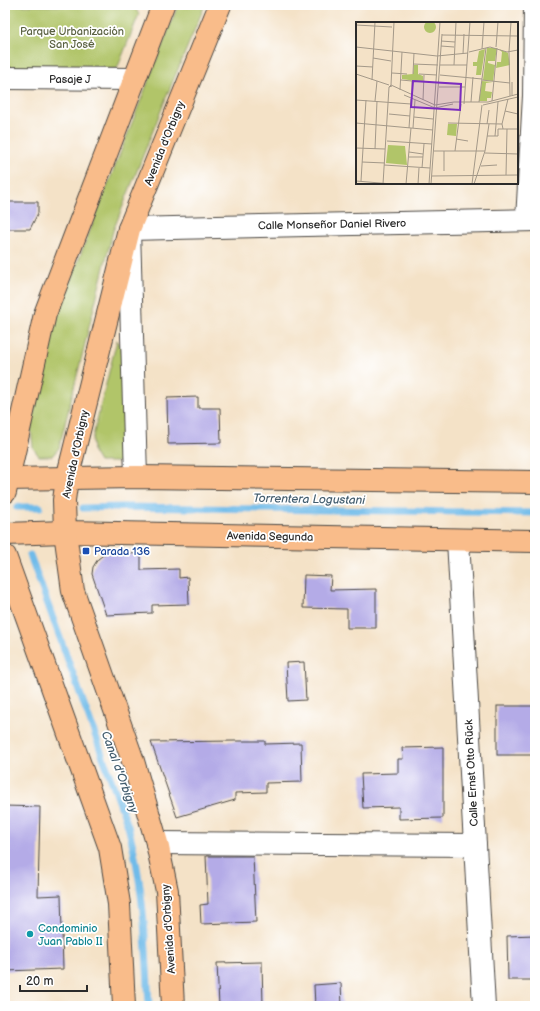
<svg xmlns="http://www.w3.org/2000/svg" width="540" height="1011" viewBox="0 0 540 1011" font-family="'Balsamiq Sans',sans-serif">
	<style>
		.green { fill: #b1c569; stroke: #6e784a }
		.lines { fill: none; stroke-linecap: round; stroke-linejoin: round }
		.stream { stroke: #70bbe9; stroke-width: 7 }
		.building { fill: #b4abe7 }
		.minor-casing { stroke: #494642; stroke-width: 24 }
		.major-casing { stroke: #494642; stroke-width: 24 }
		.minor { stroke: #fff; stroke-width: 22 }
		.major { stroke: #f9bc8a; stroke-width: 22 }
		.transit-dot { fill: #1a4fb4; stroke: #fff; stroke-width: 1.5 }
		.culture-dot { fill: #0f9aa8; stroke: #fff; stroke-width: 1.5 }
		.labels { text-anchor: middle; stroke-width: 3.5; stroke-linejoin: round; paint-order: stroke }
		.park-label { font-size: 11px; fill: #5a6141; stroke: #fff }
		.street-label { font-size: 11px; fill: #2b2b2b; stroke: #fff }
		.transit-label { font-size: 11px; fill: #164399; stroke: #fff; text-anchor: start }
		.culture-label { font-size: 11px; fill: #0d838f; stroke: #fff; text-anchor: start }
		.water-label { font-size: 12px; font-style: italic; fill: #435d6e; stroke: #fff }
		.inset-road { fill: none; stroke: #a49989; stroke-width: 1 }
		.view { fill: #7b2cbf; fill-opacity: 0.15; stroke: #7b2cbf; stroke-width: 2 }
		.inset-edge { fill: none; stroke: #2b2b2b; stroke-width: 2 }
	</style>
	<rect width="100%" height="100%" fill="#fff"/>
	<filter id="ink" filterUnits="userSpaceOnUse"><feTurbulence type="fractalNoise" baseFrequency=".025" numOctaves="2"/><feDisplacementMap in="SourceGraphic" scale="8" xChannelSelector="R" yChannelSelector="G"/><feConvolveMatrix kernelMatrix="1 2 1 2 8 2 1 2 1" color-interpolation-filters="sRGB"/></filter>
	<filter id="wash" filterUnits="userSpaceOnUse"><feTurbulence type="fractalNoise" baseFrequency=".012" numOctaves="4" result="noise"/><feDisplacementMap in="SourceGraphic" scale="16" xChannelSelector="R" yChannelSelector="G"/><feGaussianBlur stdDeviation="0.9" result="paint"/><feColorMatrix in="noise" values="0 0 0 0 0 0 0 0 0 0 0 0 0 0 0 0 0 1.4 0 .05"/><feComposite in="paint" operator="in"/></filter>
	<g filter="url(#wash)">
		<rect width="100%" height="100%" fill="#f4e2c7"/>
		<!-- green -->
		<g class="green">
			<polygon points="5,5 134,7 139,14 117,69 5,68"/>
			<polygon points="178,5 205,5 168,93 113,231 59,448 52,456 39,456 33,448 31,429 40,379 55,320"/>
			<polygon points="117,340 122,349 126,462 99,462 93,452 92,440"/>
		</g>
		<g class="lines">
			<!-- stream -->
			<g class="stream">
				<polyline points="17,507 40,507"/>
				<polyline points="83,508 123,507 535,513"/>
				<path d="M30,555L128,826C144,885 146,945 149,1006"/>
			</g>
		</g>
		<g id="blocks">
			<!-- building -->
			<g class="building">
				<polygon points="5,202 38,202 38,213 30,229 5,229"/>
				<polygon points="198,397 198,408 220,408 221,443 168,444 167,398"/>
				<polygon points="106,553 141,554 141,570 179,569 179,578 188,577 189,604 152,605 152,613 106,615 92,574 93,567 98,559"/>
				<polygon points="304,575 331,576 330,590 376,589 376,628 347,628 347,609 303,608"/>
				<polygon points="304,662 306,700 288,701 286,663"/>
				<rect x="497" y="706" width="38" height="49"/>
				<polygon points="235,741 265,741 265,744 301,743 302,782 266,783 266,792 235,793 235,800 177,817 151,742"/>
				<polygon points="443,747 443,818 399,819 399,807 363,808 361,774 398,773 398,759 403,759 402,748"/>
				<polygon points="5,806 40,807 38,896 61,895 63,969 5,971"/>
				<polygon points="206,856 253,856 256,922 201,924 200,905 208,904"/>
				<polygon points="535,935 535,980 508,980 507,936"/>
				<polygon points="262,962 263,1006 219,1006 217,963"/>
				<polygon points="341,983 342,1006 315,1006 314,985"/>
			</g>
		</g>
	</g>
	<g filter="url(#ink)">
		<use href="#blocks" fill-opacity="0" stroke="#494642" stroke-width="1"/>
		<g class="lines">
			<defs>
				<g id="minor">
					<polyline points="5,78 134,79"/>
					<polyline points="527,220 534,96 535,5"/>
					<polyline points="136,477 129,229 535,220"/>
					<polyline points="458,540 484,1006"/>
					<polyline points="157,843 475,845"/>
				</g>
				<g id="major">
					<polyline points="5,479 136,477 535,482"/>
					<polyline points="5,492 45,314 163,5"/>
					<polyline points="5,534 65,532 535,541"/>
					<polyline points="5,556 110,848 119,904 124,1006"/>
					<polyline points="173,1006 167,891 157,843 133,761 73,591 65,532 64,500 67,479 129,229 220,5"/>
				</g>
			</defs>
			<!-- minor casing -->
			<use href="#minor" class="minor-casing"/>
			<!-- major casing -->
			<use href="#major" class="major-casing"/>
			<!-- minor -->
			<use href="#minor" class="minor"/>
			<!-- major -->
			<use href="#major" class="major"/>
		</g>
	</g>
	<!-- markers -->
	<rect class="transit-dot" x="82" y="547" width="8" height="8" rx="2"/>
	<circle class="culture-dot" cx="30" cy="934" r="4"/>
	<g class="labels">
		<!-- park labels -->
		<g class="park-label">
			<text x="72" y="35">Parque Urbanización<tspan x="72" dy="13">San José</tspan></text>
		</g>
		<!-- street labels -->
		<g class="street-label">
			<text x="70" y="83">Pasaje J</text>
			<text transform="translate(164 143) rotate(-68)" y="4">Avenida d'Orbigny</text>
			<text transform="translate(332 224) rotate(-1)" y="4">Calle Monseñor Daniel Rivero</text>
			<text transform="translate(75 454) rotate(-78)" y="4">Avenida d'Orbigny</text>
			<text transform="translate(270 536) rotate(1)" y="4">Avenida Segunda</text>
			<text transform="translate(471 773) rotate(-93)" y="4">Calle Ernst Otto Rück</text>
			<text transform="translate(168 929) rotate(-94)" y="4">Avenida d'Orbigny</text>
		</g>
		<!-- transit labels -->
		<g class="transit-label">
			<text x="94" y="555">Parada 136</text>
		</g>
		<!-- culture labels -->
		<g class="culture-label">
			<text x="38" y="932">Condominio<tspan x="38" dy="13">Juan Pablo II</tspan></text>
		</g>
		<!-- water labels -->
		<g class="water-label">
			<text transform="translate(309 499) rotate(1)" y="4">Torrentera Logustani</text>
			<text transform="translate(120 772) rotate(70)" y="4">Canal d'Orbigny</text>
		</g>
	</g>
	<!-- overview -->
	<g transform="translate(356 22)">
		<rect width="162" height="162" fill="#f4e2c7"/>
		<path d="M68 5a6 6 0 1 1 12 0a6 6 0 1 1-12 0ZM131,26H141L139,39H132V41L139,43L137,59L127,58ZM129,27L125,53H120L121,44H117V40H121L123,29ZM143,27L152,31L154,43L140,46L141,40H145L146,30ZM58,43H62V52L67,54V60L46,57V53L57,52ZM126,59L137,60L130,61L129,69L136,70L135,76H131V79H123ZM92,102H101L100,114L91,113ZM32,123L49,124L51,143L30,141Z" fill="#b1c569"/>
		<path class="inset-road" d="M0,3L36,5M86,13L162,14M85,19L99,20M85,24L98,25M0,25L81,34L112,31M140,25L142,0M126,27L128,0M113,30L134,25L151,30L162,28M107,32L108,12M17,36L35,39M57,42L82,43M84,43H111M98,43L100,0M0,44L17,45M36,51L51,52M0,52L33,63M57,52L58,31M63,52L81,53M84,53L126,57M16,58L19,0M45,58L56,59V73M126,58L154,61M156,60V73M35,63L38,0M36,64L33,65L35,63L79,83L98,80H132L162,72M83,65H109M44,68L46,30M48,73L79,86L97,82M154,74L153,30L155,0M0,78L55,82M67,78L68,53M19,79L21,59M136,79L141,26M115,80L117,55M123,80L130,26M108,82L114,0M127,83L162,75M149,89L162,92M33,92L54,94M58,95L77,97M0,101L77,108M92,101L146,102M131,102L133,88M146,102L152,77M146,102L147,107H162M53,106L55,77M57,106L59,78M131,114H142V107H147M139,114L142,80M100,117L112,119M31,119L76,122M0,126L29,127M19,127L21,79M78,129H129M99,129L105,82M53,130L67,132M129,131L162,132M53,135H67M6,140L29,141M28,143L74,146M125,144L141,143M66,146L68,122M88,149V129M150,153L151,107M76,154L162,153M0,159L36,162M5,159L10,78M27,162L33,65M50,162L55,106M62,162L63,146M73,162L84,0M75,162L86,12M116,162L126,83M118,162L129,129L133,102"/>
		<path class="view" d="M57,59L105,62L104,88L55,85Z"/>
		<rect width="162" height="162" class="inset-edge"/>
	</g>
	<!-- margin -->
	<rect width="540" height="1011" fill="none" stroke="#fff" stroke-width="20"/>
	<!-- scale -->
	<path d="M20 985v6h67v-6" fill="none" stroke="#2b2b2b" stroke-width="2"/>
	<text x="26" y="985" font-size="12" fill="#2b2b2b" stroke="#ffffff" stroke-width="3" paint-order="stroke">20 m</text>
</svg>
